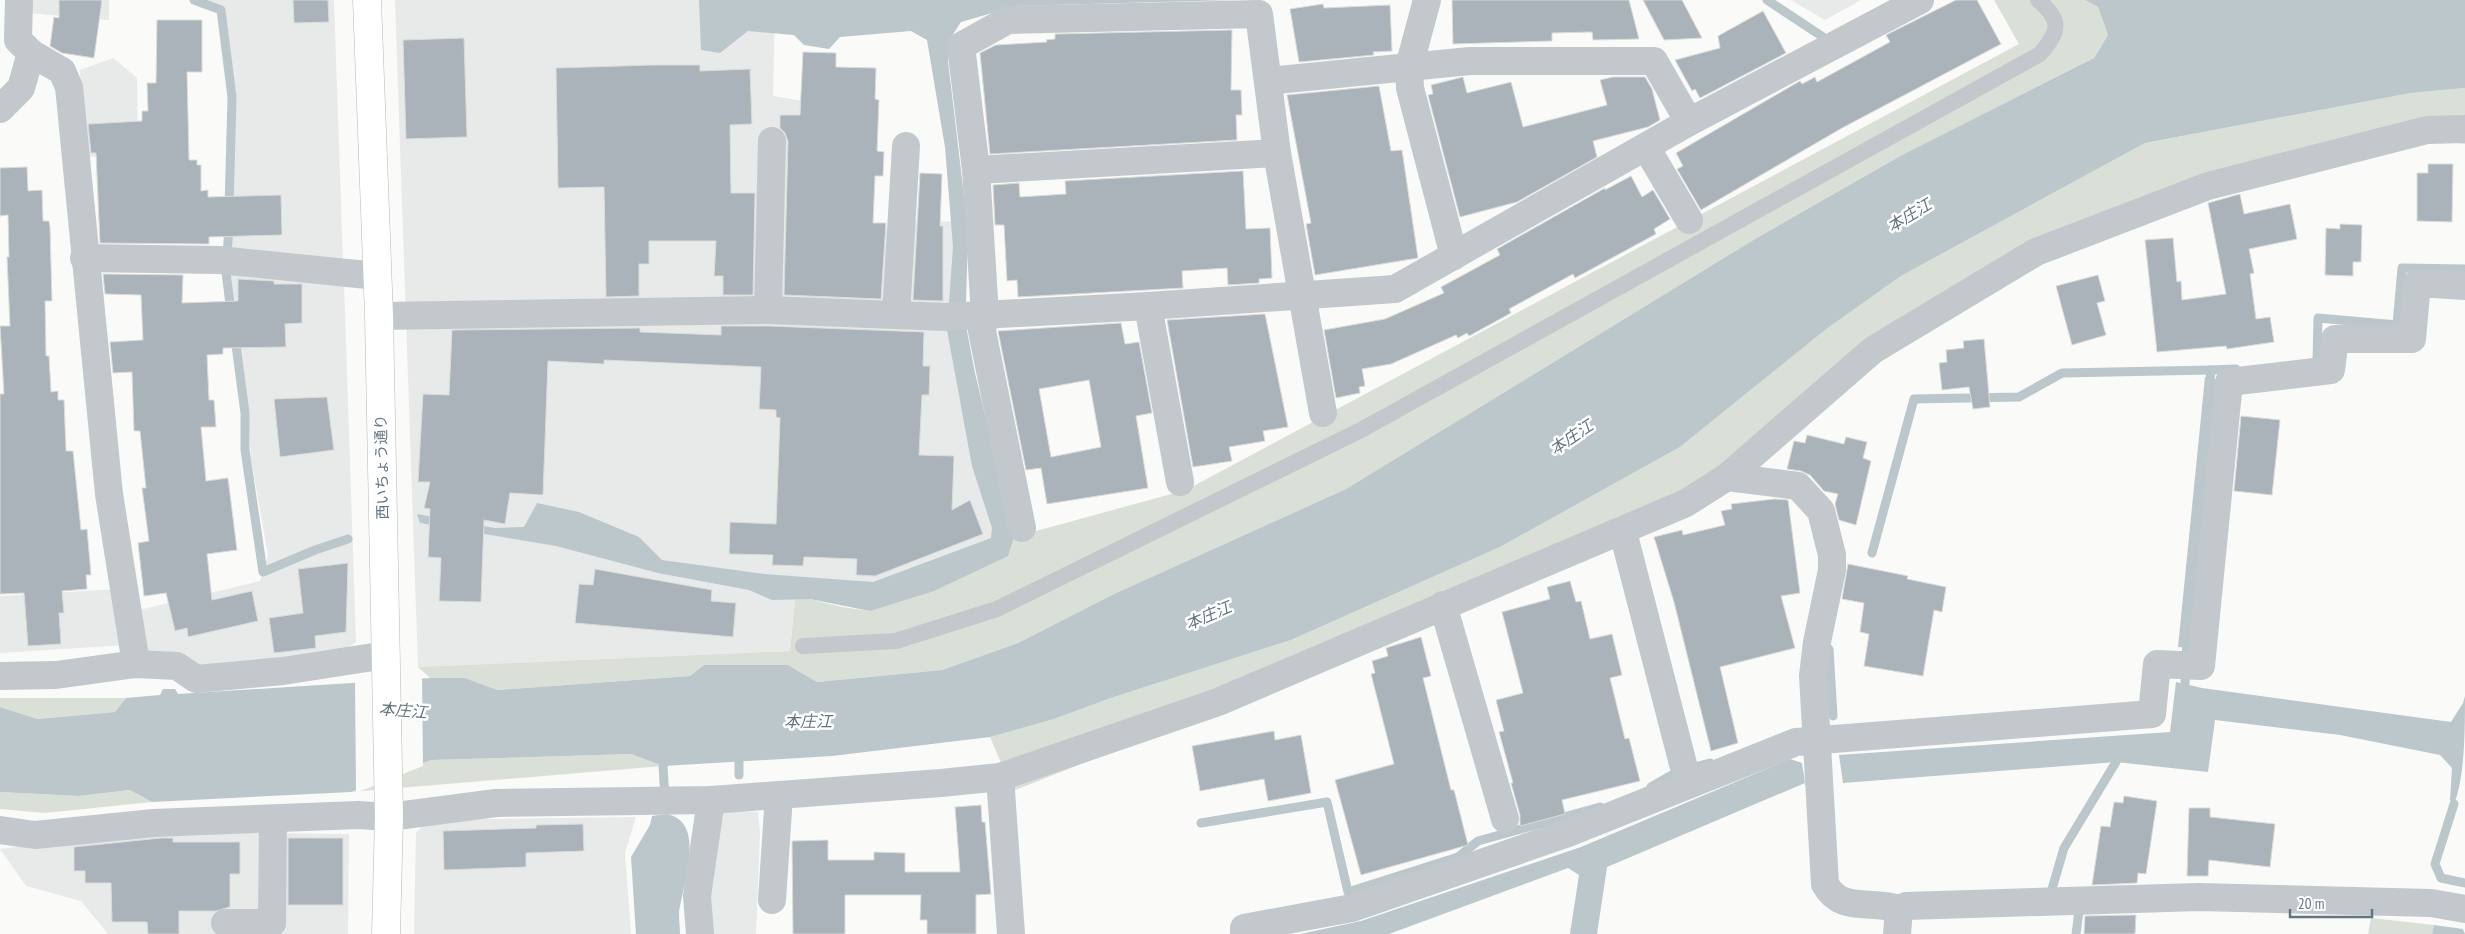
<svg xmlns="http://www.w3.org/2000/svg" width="2465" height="934" viewBox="0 0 2465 934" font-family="'PT Sans Narrow','Noto Sans JP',sans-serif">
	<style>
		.built { fill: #e8e9e9 }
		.green { fill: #dadfd7 }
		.water { fill: #bbc7cb }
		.pier { fill: #fafaf8 }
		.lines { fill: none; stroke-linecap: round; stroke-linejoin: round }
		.stream { stroke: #bbc7cb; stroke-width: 9 }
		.building { fill: #aab3b9; stroke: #dcdcda; fill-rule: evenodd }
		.trunk-casing { stroke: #b4b9bd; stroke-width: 29 }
		.service { stroke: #c3c8cc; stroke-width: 16 }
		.minor { stroke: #c3c8cc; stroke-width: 28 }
		.trunk { stroke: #fff; stroke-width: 28 }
		.labels { text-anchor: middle; stroke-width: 5; stroke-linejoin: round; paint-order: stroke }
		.street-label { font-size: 15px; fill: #657683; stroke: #fff }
		.water-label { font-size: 16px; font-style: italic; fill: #60757c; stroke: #fff }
	</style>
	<rect width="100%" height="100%" fill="#fafaf8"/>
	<!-- built -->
	<g class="built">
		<polygon points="30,0 109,0 109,20 28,13"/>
		<polygon points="203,0 334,0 343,263 232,253 235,100 224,7"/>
		<polygon points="395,0 710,0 775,6 773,96 835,106 832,226 901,229 904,220 960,222 958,342 1003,542 876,596 796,586 790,651 418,667"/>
		<polygon points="1791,0 1861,0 1825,20"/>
		<polygon points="113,58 137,78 138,155 82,157 80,70"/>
		<polygon points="229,269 344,281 356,642 332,659 201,672 186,655 145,656 135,611 260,581 268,555 251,459 248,407"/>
		<polygon points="118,589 126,645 0,653 0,596"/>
		<polygon points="724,810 758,812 760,834 756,934 709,934 707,893"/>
		<polygon points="636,817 625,853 631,934 414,934 416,833 428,820"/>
		<polygon points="137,832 349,834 348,934 108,934 81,901 26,886 0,849"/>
	</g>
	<!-- green -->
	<g class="green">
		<polygon points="1994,0 2085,0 2098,7 2108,35 2094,58 1902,155 1755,239 1346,489 1114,594 1018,643 942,670 817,682 788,665 704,665 690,676 496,690 465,678 430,678 418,667 790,651 795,599 810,599 842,607 870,611 1014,537 1186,490 2019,44"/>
		<polygon points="2465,88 2465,144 2433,140 2204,195 2046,254 1872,357 1714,500 1174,727 1013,791 990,737 1054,719 1111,698 1291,640 1500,547 1680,447 1825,330 1901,276 2145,143 2411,93"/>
		<polygon points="0,698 126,698 115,712 36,719 0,707"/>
		<polygon points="631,754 663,766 351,792 431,760"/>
		<polygon points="130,790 152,802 45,813 0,809 0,792 79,796"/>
		<polygon points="2371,918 2434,925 2432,934 2368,934"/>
	</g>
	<!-- water -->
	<g class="water">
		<polygon points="699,0 1234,0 1016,6 961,22 950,39 948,61 968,230 966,304 967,331 975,373 1014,537 1008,556 934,591 870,611 810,599 772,600 749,590 658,573 556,546 420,523 417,514 495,528 524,527 537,503 579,512 639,537 662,560 764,574 873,582 991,538 992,528 972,466 947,330 953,247 945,147 927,40 911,31 840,37 829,49 804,45 794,35 748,31 720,53 701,50"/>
		<polygon points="2085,0 2465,0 2465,88 2411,93 2145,143 1901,276 1825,330 1680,447 1500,547 1291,640 1111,698 1054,719 990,737 832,756 663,766 631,754 431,760 351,792 152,802 130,790 79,796 0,792 0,707 37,719 115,712 126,698 160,695 163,689 175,689 178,694 430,678 465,678 497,690 690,676 704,665 788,665 817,682 942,670 1018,643 1114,594 1346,489 1755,239 1902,155 2094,58 2108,35 2098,7"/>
		<polygon points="2205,377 2216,379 2192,648 2178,647"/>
		<path d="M2176,682L2202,688L2451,722L2463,703L2465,696C2465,728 2465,777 2454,804L2450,800L2452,768L2440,755L2340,735L2215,720L2208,772L2116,762L1843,783L1839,755L2170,732Z"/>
		<polygon points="1790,759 1802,763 1805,783 1607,867 1597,934 1570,934 1579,875 1568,868 1389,934 1300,934 1361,921 1581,847"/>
		<path d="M666,814C708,821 682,887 679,914C679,921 680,928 680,934H636L631,857L650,825L652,816Z"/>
		<polygon points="2434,925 2463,929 2465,934 2432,934"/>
	</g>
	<!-- pier -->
	<polygon class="pier" points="422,676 423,766 356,793 355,679"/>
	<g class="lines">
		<!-- stream -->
		<g class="stream">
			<polyline points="194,0 221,10 232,97 229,208"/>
			<polyline points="1767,0 1823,37"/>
			<polyline points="229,226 226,272 231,312"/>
			<polyline points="235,338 245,413 245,450 263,572 315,550 348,539"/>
			<polyline points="2311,363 2317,362 2318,318 2397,325 2402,268 2465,269"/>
			<polyline points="2209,390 2211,370 2236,369"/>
			<polyline points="1872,553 1914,399 2019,397 2062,373 2211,370"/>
			<polyline points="1829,649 1833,716"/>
			<polyline points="2185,684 2187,637"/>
			<polyline points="739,775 739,750"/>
			<polyline points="1651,787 1679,771 1710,763"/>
			<polyline points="665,799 663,766 668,756"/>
			<polyline points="2454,804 2435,864 2441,878 2465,883"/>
			<polyline points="1201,823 1327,802 1348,892 1458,857 1478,841 1600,807"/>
			<polyline points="2052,889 2064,848 2116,762"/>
			<polyline points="2076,934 2079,911"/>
		</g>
	</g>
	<!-- building -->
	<g class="building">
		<polygon points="59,0 102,0 94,58 62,53 50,46 54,17 59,18"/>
		<polygon points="293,0 328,0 329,22 294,23"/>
		<polygon points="1452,0 1629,0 1639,39 1593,40 1592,32 1552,33 1552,41 1453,44"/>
		<polygon points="1643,0 1682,0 1702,38 1664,40"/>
		<polygon points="1956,0 1977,0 2001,44 1842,128 1701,210 1677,169 1683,166 1676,153 1800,81 1802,84 1815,77 1817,82 1890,42 1886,35"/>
		<polygon points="1323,4 1324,8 1390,5 1392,51 1373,52 1374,55 1299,62 1290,9"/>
		<polygon points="1763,11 1786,53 1700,98 1695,89 1692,91 1675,60 1720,48 1718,36"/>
		<polygon points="157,20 202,20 202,72 187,72 189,160 197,160 197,165 201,165 201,191 208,190 208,197 281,195 282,235 209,237 209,244 100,243 96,153 91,153 88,124 142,121 142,111 148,111 147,83 156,83"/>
		<polygon points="1232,30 1231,90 1241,90 1242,115 1236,115 1237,140 990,154 980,53 996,45 1047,42 1046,40 1055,39 1055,34"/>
		<polygon points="464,38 467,137 406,139 403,40"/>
		<polygon points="803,52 836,53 836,67 876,68 875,99 879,100 877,151 884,152 883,176 875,176 873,223 886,223 881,299 784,295 788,141 785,133 780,128 780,115 800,115"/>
		<polygon points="652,65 700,65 700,71 750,69 752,124 730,125 731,193 755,193 753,295 723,295 723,276 714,276 716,241 649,241 649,264 639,264 639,296 606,297 604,187 558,188 556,68"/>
		<polygon points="1463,77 1467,93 1511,82 1523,127 1607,105 1600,80 1613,77 1645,77 1652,89 1660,120 1648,127 1593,141 1597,157 1517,202 1460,217 1428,95 1433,94 1431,85"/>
		<polygon points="1379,86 1391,151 1402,150 1418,258 1315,275 1306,224 1311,223 1287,95"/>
		<polygon points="2428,164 2453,164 2452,222 2417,221 2417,173 2428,173"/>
		<polygon points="27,167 28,191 42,190 43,221 49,221 50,227 52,301 45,301 46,356 49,356 51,392 58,391 58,400 64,400 66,451 73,451 81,530 87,529 91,575 86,575 87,589 62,591 64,613 59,613 61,644 28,646 24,593 0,594 0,394 4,394 0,326 10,326 7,257 9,257 8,215 0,216 0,168"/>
		<polygon points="1243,171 1246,229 1270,228 1272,278 1259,279 1259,283 1228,285 1227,268 1182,271 1183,288 1018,297 1017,280 1007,281 1004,225 995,225 993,185 1019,183 1020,197 1066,194 1065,181"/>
		<polygon points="920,173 942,174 940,226 943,226 943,301 913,300"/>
		<polygon points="1631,176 1642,197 1653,190 1670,219 1654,229 1656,234 1575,278 1573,274 1509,309 1511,313 1469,336 1467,333 1458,338 1456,335 1391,364 1362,369 1365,386 1359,387 1360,393 1336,398 1324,330 1385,319 1444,293 1441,287 1500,255 1497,249 1605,188 1605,190"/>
		<polygon points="2240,194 2244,214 2290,204 2297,239 2249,249 2254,273 2250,274 2256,319 2270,317 2274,342 2227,349 2226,346 2157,352 2145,240 2173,238 2177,282 2181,281 2182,300 2226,294 2208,203"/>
		<polygon points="2340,224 2362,225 2361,262 2353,262 2353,276 2325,275 2326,228 2340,229"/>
		<polygon points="103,274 183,275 182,303 238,301 238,279 274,281 274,284 302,284 302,323 285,324 286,347 223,348 223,354 207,355 209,400 214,400 216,427 201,427 206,481 228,478 237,550 207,554 212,600 252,591 258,621 188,637 187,628 175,631 166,593 144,596 138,543 149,541 142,488 146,488 140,431 134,431 132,372 113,373 110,342 143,340 141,295 105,294"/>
		<polygon points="2098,275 2105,301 2097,303 2106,335 2072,345 2056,286"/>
		<polygon points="1265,314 1288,427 1263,431 1265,441 1229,447 1232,461 1193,467 1167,320"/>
		<path d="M1121,323L1125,344L1139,342L1152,413L1136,416L1148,488L1047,504L1041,468L1026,470L998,331ZM1089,380L1101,447L1051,457L1039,389Z"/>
		<polygon points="721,326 768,326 924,332 923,366 930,366 929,395 922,395 919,455 954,456 952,510 970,500 983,534 875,576 856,575 857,559 804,557 803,566 772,565 773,555 729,554 730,522 776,524 780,418 776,417 776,410 759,409 761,367 604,360 604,364 548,361 543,495 510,493 505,524 484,520 481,602 439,601 441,558 428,557 430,509 424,508 430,482 418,482 423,394 449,395 452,330 640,328 640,332 721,335"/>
		<polygon points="1984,339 1990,407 1973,409 1969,387 1942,390 1939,363 1947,362 1946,350 1964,348 1963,341"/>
		<polygon points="327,397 334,450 280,457 274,399"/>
		<polygon points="2241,416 2280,420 2272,495 2234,491"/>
		<polygon points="1807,435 1844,444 1846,437 1867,442 1863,458 1871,461 1856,525 1839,520 1835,504 1838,494 1824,491 1810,475 1801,471 1787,469 1794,441 1805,443"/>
		<polygon points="1775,499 1788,500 1800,593 1781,596 1795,648 1720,667 1738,743 1711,751 1674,602 1654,537 1682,530 1683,535 1725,525 1721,511 1732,509 1731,504"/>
		<polygon points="348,563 346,632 315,636 316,648 274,653 269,618 303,613 298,569"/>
		<polygon points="1848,564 1908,576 1907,579 1946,587 1942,612 1934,610 1923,676 1864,666 1869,634 1860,632 1864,603 1842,599"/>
		<polygon points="595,569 712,590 711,601 736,603 733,637 575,623 579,584 593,585"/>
		<polygon points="1570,581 1576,602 1581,601 1590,639 1612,634 1622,675 1610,678 1625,739 1629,738 1640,781 1562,800 1565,814 1520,826 1520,815 1511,783 1513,783 1499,732 1504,731 1496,700 1523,693 1502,612 1550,599 1547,587"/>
		<polygon points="1421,637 1431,676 1423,678 1451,790 1454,790 1468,845 1361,875 1335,780 1394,764 1371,674 1375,673 1372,661 1388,656 1386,648"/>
		<polygon points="1274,731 1275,740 1301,735 1311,793 1268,801 1264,779 1200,791 1192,746"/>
		<polygon points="2124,796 2157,801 2146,874 2138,873 2137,883 2092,885 2101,826 2110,827 2114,802 2123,803"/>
		<polygon points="981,805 982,822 985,822 991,894 976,895 976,934 927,934 927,920 920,920 921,895 845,895 845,934 793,934 792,841 828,840 828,860 874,860 874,852 905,853 905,872 960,872 955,807"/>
		<polygon points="2189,808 2210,808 2210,817 2275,824 2270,867 2209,860 2208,876 2187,876"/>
		<polygon points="583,824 584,851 526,853 526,867 444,870 443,831 536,828 536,825"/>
		<polygon points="161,838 173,838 173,842 240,842 240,874 230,874 230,907 216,911 179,911 179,934 148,934 147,922 112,922 111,883 85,883 85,871 74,871 74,847"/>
		<rect x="288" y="838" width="55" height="67"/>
		<polygon points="2136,915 2135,934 2084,934 2085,916"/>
	</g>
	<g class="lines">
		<defs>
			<polyline id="trunk" points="367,0 379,316 389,817 386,934"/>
		</defs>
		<!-- trunk casing -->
		<use href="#trunk" class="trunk-casing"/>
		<!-- service -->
		<path class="service" d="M803,646L896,641L997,609L1361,430L2040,54C2060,30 2062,21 2038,0"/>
		<!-- minor -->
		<g class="minor">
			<polyline points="19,0 18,40 31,53 62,71 69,87 109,494 136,664"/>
			<polyline points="1427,0 1409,67 1410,88 1454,256"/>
			<polyline points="1268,81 1470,61 1654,61 1689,122"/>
			<polyline points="0,109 21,88 31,53"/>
			<polyline points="1646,147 1689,220"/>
			<polyline points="976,170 1277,153"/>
			<polyline points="84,258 219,260 377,276"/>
			<polyline points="1148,306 1180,482"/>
			<polyline points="768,310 772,141"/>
			<polyline points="896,315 906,146"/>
			<polyline points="379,316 768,310 946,317 1148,306 1395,289 1689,122 1920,0"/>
			<path d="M1727,477L1798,486L1821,511L1832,555V570L1817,642L1813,676L1825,884C1841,914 1872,899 1899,909L1906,906L2199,897L2431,903L2465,909"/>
			<polyline points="1022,528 982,331 985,315 976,170 961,46 1008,20 1259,14 1277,153 1323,413"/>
			<polyline points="1623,532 1683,764"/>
			<polyline points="1443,605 1505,819"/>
			<polyline points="0,676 56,675 136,664 177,666 196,679 283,671 386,655"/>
			<polyline points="1000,777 1011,934"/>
			<polyline points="0,830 35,835 154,823 358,815 389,817 496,803 711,800 941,783 1000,777 1218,702 1686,503 1727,477 1873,350 2036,252 2208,186 2427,130 2465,129"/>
			<polyline points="772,900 779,795"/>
			<polyline points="225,923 272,923 273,820"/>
			<polyline points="700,934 697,896 711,800"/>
			<polyline points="1244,934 1244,928 1352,908 1568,833 1796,742 2152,714 2157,664 2201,666 2229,382 2331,370 2335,339 2412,339 2417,283 2465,286"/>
			<polyline points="1897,934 1899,909"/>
		</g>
		<!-- trunk -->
		<use href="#trunk" class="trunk"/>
	</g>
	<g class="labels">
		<!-- street labels -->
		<g class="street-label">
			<text transform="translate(382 467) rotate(-91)" y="5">西いちょう通り</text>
		</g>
		<!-- water labels -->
		<g class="water-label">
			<text transform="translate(1909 215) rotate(-31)" y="6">本庄江</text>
			<text transform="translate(1571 437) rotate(-34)" y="6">本庄江</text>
			<text transform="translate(1208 615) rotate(-23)" y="6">本庄江</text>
			<text transform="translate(403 710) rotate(5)" y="6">本庄江</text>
			<text x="808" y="727">本庄江</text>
		</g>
	</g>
	<!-- scale -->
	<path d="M2290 909v8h82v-8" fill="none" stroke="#657683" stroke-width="2.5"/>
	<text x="2298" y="909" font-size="15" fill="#657683" stroke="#ffffff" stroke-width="4" paint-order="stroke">20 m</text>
</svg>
